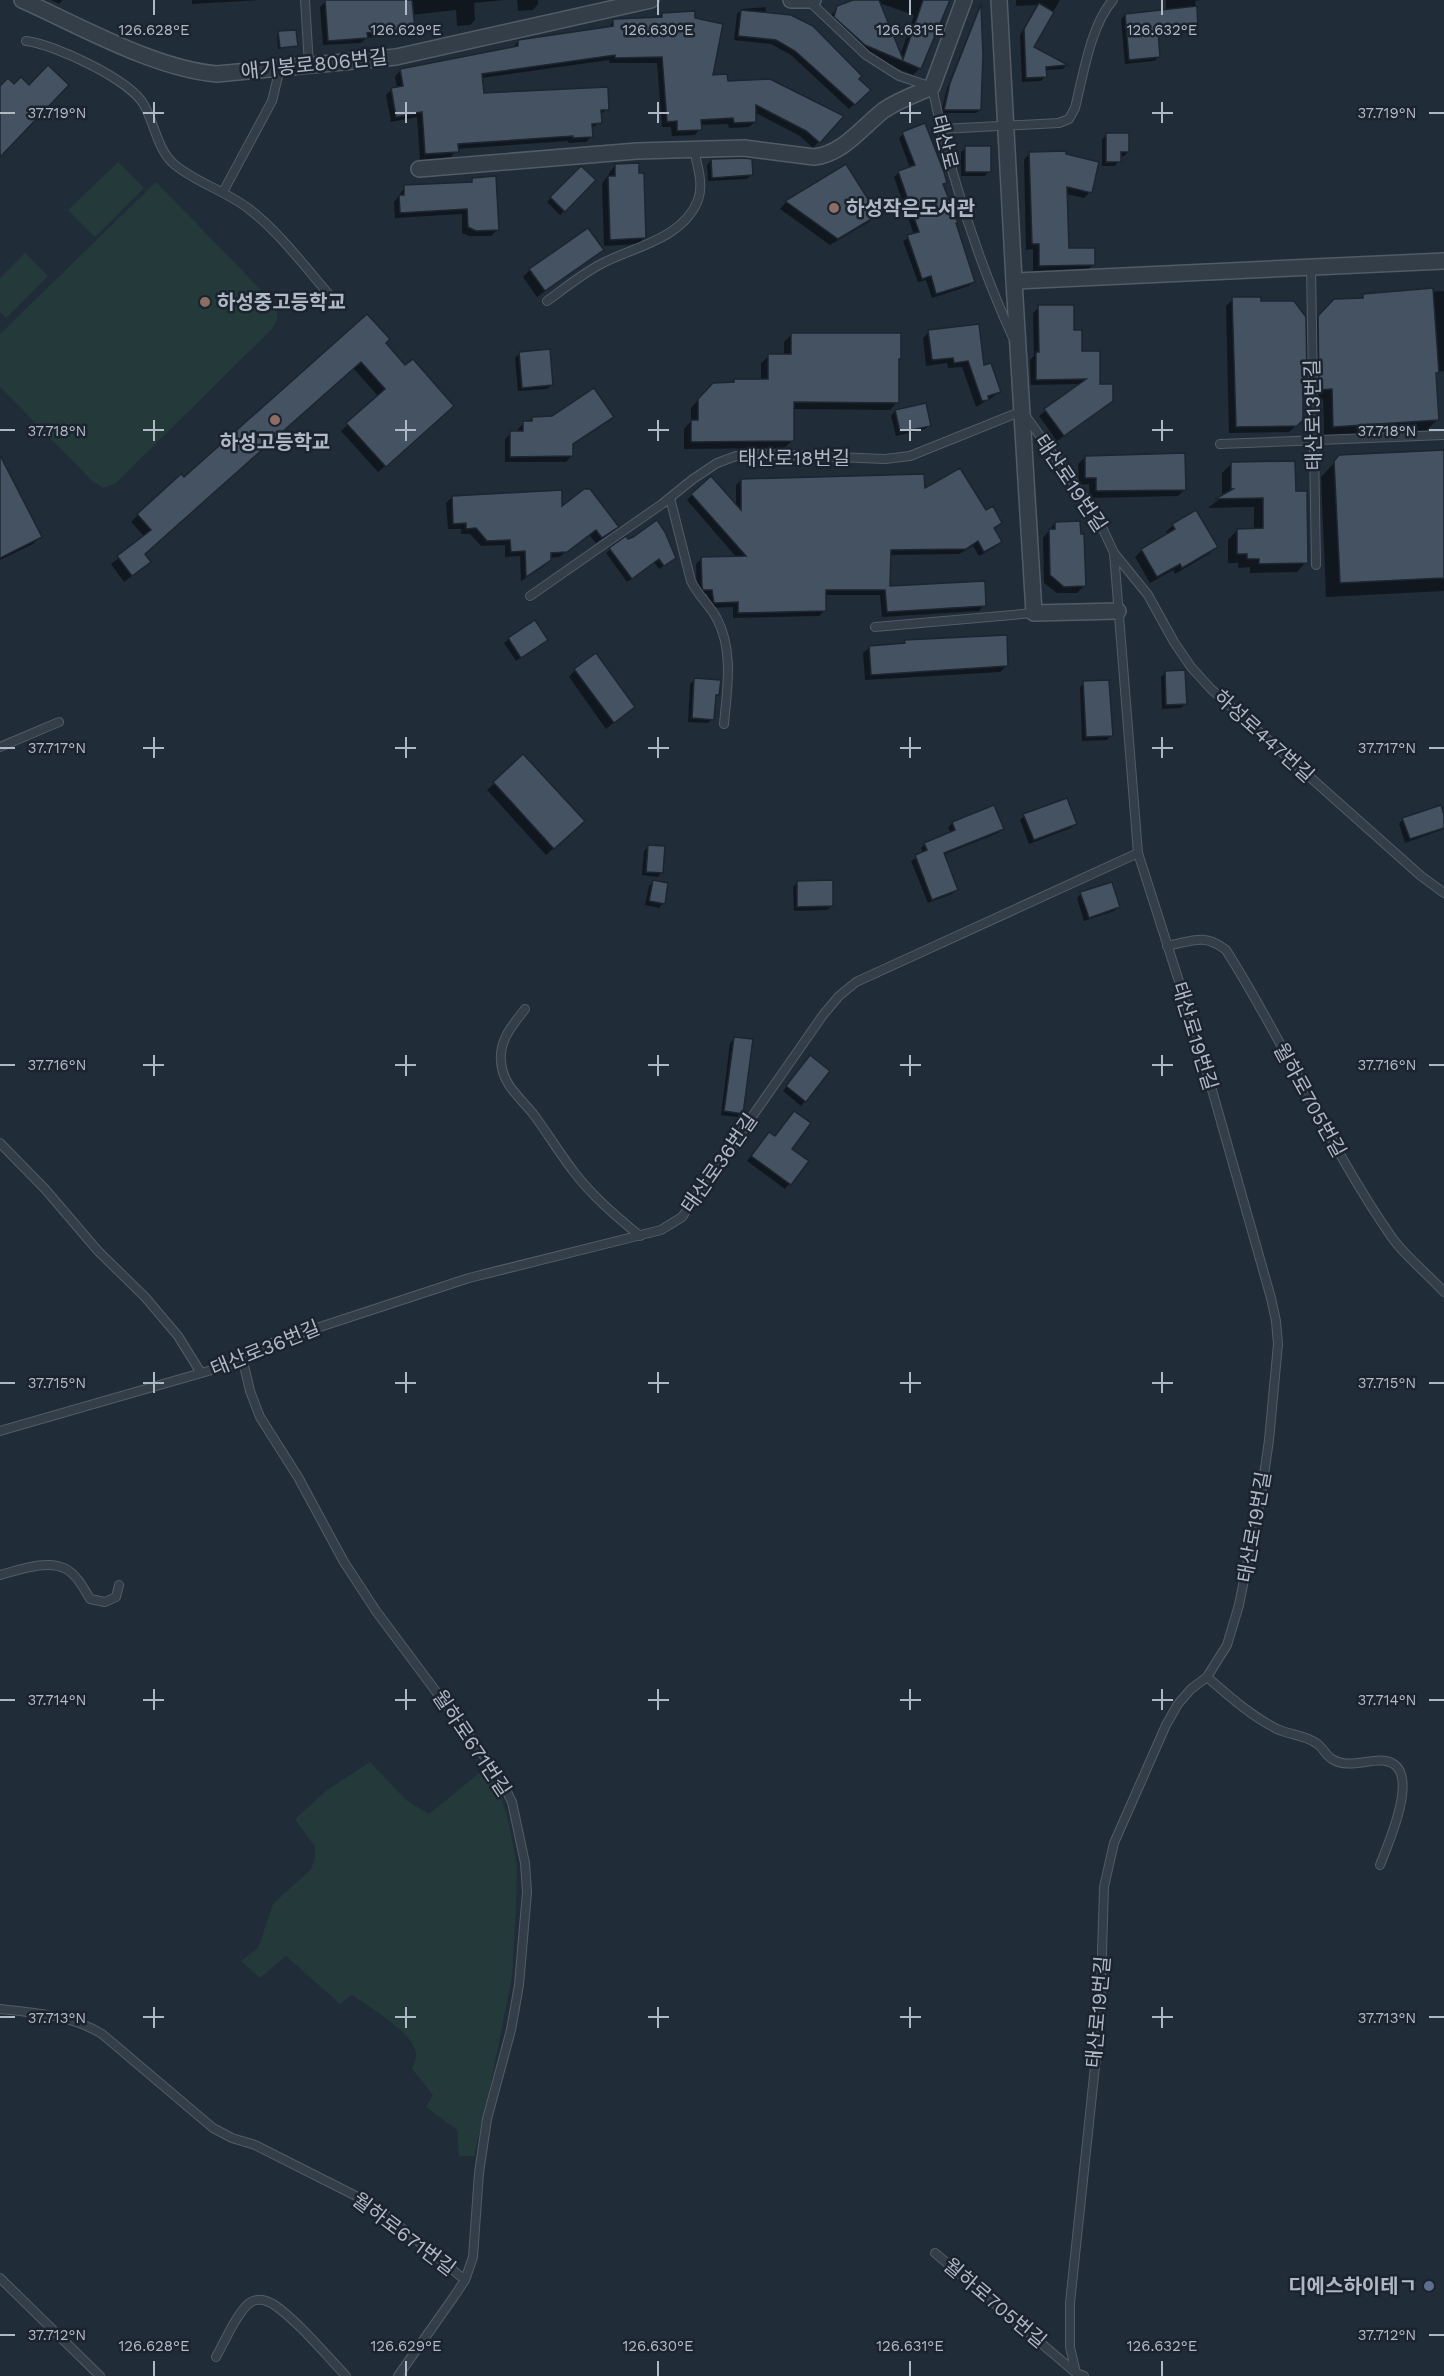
<svg xmlns="http://www.w3.org/2000/svg" width="1444" height="2376" viewBox="0 0 1444 2376" font-family="'Work Sans','Noto Sans KR',sans-serif">
	<style>
		.green { fill: #23393a }
		.shadow { fill: #0007; fill-rule: evenodd }
		.building { fill: #445261; stroke: #1c2530; stroke-width: 1.5 }
		.lines { fill: none; stroke-linecap: round; stroke-linejoin: round }
		.service-casing { stroke: #525c67; stroke-width: 10 }
		.minor-casing { stroke: #525c67; stroke-width: 18 }
		.service { stroke: #343e49; stroke-width: 8 }
		.minor { stroke: #343e49; stroke-width: 15 }
		.ticks { fill: none; stroke: #afb9c6; stroke-width: 2 }
		.education-dot { fill: #8d6e63; stroke: #1a232e; stroke-width: 2 }
		.service-dot { fill: #5c6f8a; stroke: #1a232e; stroke-width: 2 }
		.labels { text-anchor: middle; stroke-width: 5; stroke-linejoin: round; paint-order: stroke }
		.street-label { font-size: 20px; fill: #afb9c6; stroke: #1a232e }
		.poi-label { font-size: 20px; font-weight: bold; fill: #afb9c6; stroke: #1a232e; text-anchor: start }
		.ticks-label { font-size: 15px; text-anchor: middle; fill: #afb9c6; stroke: #1a232e; stroke-width: 5; stroke-linejoin: round; paint-order: stroke }
	</style>
	<rect width="100%" height="100%" fill="#212c39"/>
	<!-- green -->
	<g class="green">
		<polygon points="118,162 144,188 95,237 68,210"/>
		<path d="M156,182L270,299C279,310 280,318 271,330L116,483L104,488L93,482L0,387V334Z"/>
		<polygon points="25,253 48,276 6,318 0,312 0,278"/>
		<path d="M370,1762L406,1800L429,1814L484,1769L492,1775L501,1795L509,1824L517,1866L516,1907L512,1977L486,2108L474,2156H459L457,2130L426,2107L433,2095L412,2069C413,2065 416,2059 416,2055C416,2034 368,2006 352,1995L340,2004L286,1956L260,1978L241,1961L258,1948L273,1904L311,1869L315,1859V1847L295,1819L327,1790Z"/>
	</g>
	<!-- shadow -->
	<g class="shadow">
		<polygon points="51,0 63,0 59,4"/>
		<polygon points="192,0 260,0 192,4"/>
		<polygon points="340,0 504,0 474,3 475,20 470,25 457,26 456,10 412,15 413,28 408,33 366,38 361,43 323,45 320,7 326,1"/>
		<polygon points="517,0 538,0 538,4 533,10 518,11"/>
		<path d="M857,0H946L920,68L913,75L858,52L828,24L831,15L838,8ZM879,3L914,15L900,56Z"/>
		<polygon points="1016,0 1060,0 1032,48 1066,65 1063,69 1045,70 1045,77 1041,81 1022,82 1020,35 1037,5 1016,6"/>
		<polygon points="1166,0 1202,0 1195,1 1197,27 1193,32 1157,34 1159,57 1154,61 1125,64 1121,19 1125,15 1166,10"/>
		<polygon points="766,7 765,14 857,79 869,90 849,109 791,55 771,44 734,40 737,14 742,9"/>
		<polygon points="979,8 980,110 976,113 941,113 947,88"/>
		<polygon points="662,14 711,76 726,83 841,116 813,148 800,136 754,112 755,122 749,127 729,128 728,124 700,125 700,129 695,135 672,136 671,127 662,127 657,63 610,63 609,60 481,78 482,95 607,109 600,115 600,122 591,129 592,136 586,142 568,143 568,141 457,149 451,157 420,160 417,117 391,122 386,95 391,90 397,88 395,76 401,70 512,49 518,41 608,28 614,20 658,18"/>
		<polygon points="279,33 296,45 278,49 277,35"/>
		<polygon points="903,134 945,183 942,186 956,223 955,225 973,282 969,286 932,298 926,280 918,282 903,241 914,235 894,177 898,173 910,168 899,138"/>
		<polygon points="1107,135 1128,152 1124,156 1119,156 1119,161 1115,166 1102,166 1102,139"/>
		<polygon points="966,148 989,171 985,176 961,176 961,152"/>
		<polygon points="1030,153 1090,192 1084,198 1066,194 1067,250 1094,264 1088,270 1033,272 1033,249 1026,250 1024,160"/>
		<polygon points="711,160 751,175 747,179 708,181 707,165"/>
		<polygon points="615,165 645,237 638,244 604,246 602,184"/>
		<polygon points="846,166 876,215 869,222 830,245 780,209 786,202"/>
		<polygon points="581,168 594,180 560,215 547,202"/>
		<polygon points="473,179 497,230 491,236 469,236 462,233 462,214 395,218 394,202 405,187 469,183"/>
		<polygon points="602,250 537,297 523,277 530,270"/>
		<polygon points="1444,291 1444,371 1438,372 1434,375 1437,420 1427,430 1324,436 1323,399 1310,399 1309,327 1335,300 1359,300 1364,295"/>
		<polygon points="1233,299 1259,302 1304,318 1305,374 1301,378 1302,420 1289,432 1229,433 1226,306"/>
		<polygon points="1039,307 1073,332 1080,353 1099,385 1105,406 1057,441 1039,416 1081,384 1031,385 1030,360 1034,356 1033,313"/>
		<polygon points="929,332 983,367 1000,391 993,397 976,407 962,367 948,368 947,363 926,366 923,338"/>
		<polygon points="792,334 900,359 897,361 897,402 890,410 792,409 792,441 784,448 684,449 684,429 691,421 691,408 705,392 731,384 734,380 761,381 761,363 769,356 784,356 784,342"/>
		<polygon points="384,343 445,412 378,472 341,431 378,396 353,368 144,555 142,568 124,582 111,564 145,537 131,522 138,515 181,477 183,479"/>
		<polygon points="520,353 552,385 547,389 518,391 515,358"/>
		<polygon points="895,411 929,425 925,429 896,436 891,416"/>
		<polygon points="612,417 572,445 572,455 566,462 505,462 505,439 511,433 518,433 518,429 524,423 528,422 532,418"/>
		<polygon points="1444,452 1444,591 1326,597 1321,477 1340,457"/>
		<polygon points="1085,457 1185,489 1178,496 1090,498 1089,484 1079,485 1078,464"/>
		<polygon points="0,458 40,537 33,544 0,560"/>
		<polygon points="1231,464 1294,493 1306,562 1297,572 1250,573 1250,567 1238,568 1238,563 1228,563 1228,540 1237,530 1254,530 1254,507 1208,508 1222,497 1222,473"/>
		<polygon points="741,480 923,491 985,512 1000,523 993,529 1000,542 995,547 979,556 973,546 959,554 889,555 889,588 984,605 979,611 882,617 880,595 825,595 825,610 819,616 733,618 733,607 709,608 707,594 697,593 696,564 702,558 737,558 687,500 692,495 736,507 736,485"/>
		<polygon points="588,488 617,527 596,543 589,535 559,557 550,558 544,566 521,581 520,556 505,557 505,545 481,546 470,534 461,534 461,529 448,529 446,503 452,497 561,509"/>
		<polygon points="1055,523 1084,586 1077,593 1057,593 1044,583 1043,538"/>
		<polygon points="1173,525 1216,547 1209,554 1175,574 1173,570 1150,583 1135,557 1142,550 1168,535 1166,532"/>
		<polygon points="626,538 669,562 659,569 654,562 627,582 606,553"/>
		<polygon points="509,639 547,640 516,661 504,643"/>
		<polygon points="905,642 1007,665 1000,672 865,680 863,653 870,647 902,645"/>
		<polygon points="575,670 633,707 606,729 569,677"/>
		<polygon points="1166,672 1185,704 1181,708 1162,709 1161,677"/>
		<polygon points="695,679 718,694 714,698 712,719 708,723 688,722 690,684"/>
		<polygon points="1084,683 1111,735 1107,740 1082,741 1080,687"/>
		<polygon points="523,757 576,828 546,855 487,790"/>
		<polygon points="993,807 1002,828 998,833 943,855 956,889 952,894 928,903 911,861 923,854 921,848 925,844 951,833 948,828 952,823"/>
		<polygon points="1024,816 1075,824 1071,828 1029,844 1020,820"/>
		<polygon points="1403,819 1444,820 1444,829 1405,843 1399,824"/>
		<polygon points="648,847 662,872 658,877 642,875 644,851"/>
		<polygon points="653,882 663,903 659,908 645,905 649,886"/>
		<polygon points="797,883 832,906 827,910 794,911 793,887"/>
		<polygon points="1081,894 1118,907 1114,911 1084,921 1077,898"/>
		<polygon points="735,1038 742,1113 737,1117 721,1115 730,1043"/>
		<polygon points="806,1061 805,1101 801,1106 783,1091"/>
		<polygon points="765,1138 790,1149 807,1162 785,1189 747,1161"/>
	</g>
	<!-- building -->
	<g class="building">
		<polygon points="325,0 412,0 415,28 367,33 368,38 328,41"/>
		<polygon points="853,0 879,0 903,59 923,0 950,0 921,69 865,45 834,17 837,6"/>
		<polygon points="1039,3 1054,12 1034,47 1068,65 1046,67 1047,77 1026,78 1024,29"/>
		<polygon points="981,4 983,55 981,110 944,110 950,83"/>
		<polygon points="1197,6 1198,28 1158,31 1160,57 1129,60 1125,14"/>
		<polygon points="741,10 791,15 813,26 862,76 859,79 871,90 855,105 795,51 776,40 738,36"/>
		<polygon points="695,11 695,18 723,24 713,75 727,74 728,81 770,79 844,116 820,143 806,131 756,105 756,122 734,123 733,118 701,120 702,130 677,131 677,121 667,122 662,57 615,58 615,55 482,74 484,93 608,87 609,110 601,110 602,123 592,124 593,137 573,138 573,136 458,144 459,152 425,154 422,112 396,117 391,88 403,86 400,69 518,46 518,40 613,26 613,19 662,17 662,13"/>
		<polygon points="296,30 298,46 280,48 278,31"/>
		<polygon points="48,65 69,85 0,157 0,86 8,78 14,84 21,77 29,85"/>
		<polygon points="925,123 944,172 947,183 943,184 958,223 956,223 975,282 936,294 931,276 922,279 907,235 919,232 898,171 915,165 902,132"/>
		<polygon points="1106,133 1129,133 1129,152 1121,152 1121,162 1106,162"/>
		<rect x="965" y="146" width="26" height="26"/>
		<polygon points="1066,151 1066,154 1099,162 1092,193 1067,187 1069,248 1095,248 1095,265 1039,266 1039,244 1032,244 1029,152"/>
		<polygon points="744,158 752,159 753,175 712,178 711,159"/>
		<polygon points="639,163 639,173 644,173 646,238 610,240 608,176 615,176 615,164"/>
		<polygon points="846,164 878,215 838,239 785,201"/>
		<polygon points="581,166 596,180 565,212 550,197"/>
		<polygon points="496,176 499,230 476,231 468,227 467,209 400,213 399,195 404,195 404,185 472,182 472,178"/>
		<polygon points="588,228 604,250 545,291 529,269"/>
		<polygon points="1433,288 1439,373 1436,373 1439,420 1333,427 1332,389 1319,390 1318,316 1334,299 1363,298 1363,294"/>
		<polygon points="1232,297 1261,297 1261,301 1294,301 1306,317 1307,374 1303,367 1303,420 1297,426 1236,427"/>
		<polygon points="1038,305 1074,305 1074,330 1082,330 1082,351 1100,351 1100,384 1113,384 1113,401 1064,436 1044,409 1086,379 1036,380 1036,352 1039,352"/>
		<polygon points="367,314 390,339 386,343 405,365 413,359 454,406 386,467 346,423 385,389 361,362 145,554 151,562 132,576 117,556 151,530 137,514 181,474 184,477"/>
		<polygon points="979,324 984,365 991,363 1001,392 988,396 989,400 982,401 968,361 954,363 953,358 932,360 928,330"/>
		<polygon points="791,333 901,333 901,359 899,359 899,403 794,402 794,441 691,442 691,420 698,420 698,399 713,383 734,382 734,379 768,379 768,354 791,354"/>
		<polygon points="550,349 553,385 522,388 519,352"/>
		<polygon points="594,388 614,417 573,444 573,456 510,457 510,431 523,431 523,421 532,421 532,417 552,416"/>
		<polygon points="926,403 931,426 900,432 895,410"/>
		<polygon points="1444,450 1444,578 1340,583 1334,461 1339,455"/>
		<polygon points="1185,453 1186,490 1096,491 1096,478 1085,478 1085,456"/>
		<polygon points="0,455 42,537 0,558"/>
		<polygon points="1295,461 1296,491 1307,491 1308,563 1259,564 1259,559 1247,559 1247,554 1237,554 1237,529 1263,528 1263,498 1215,499 1233,489 1231,489 1231,462"/>
		<polygon points="960,468 986,510 993,506 1002,523 994,528 1002,542 984,552 978,541 966,549 891,550 890,586 985,581 986,606 887,612 885,590 826,590 826,611 738,613 738,602 714,603 712,590 703,590 702,587 701,557 746,556 691,494 711,476 741,510 741,479 924,474 925,488"/>
		<polygon points="584,489 590,489 619,527 602,538 596,530 567,552 551,553 551,560 526,577 525,551 511,552 510,540 487,541 476,528 466,529 466,523 453,524 452,496 562,490 562,506"/>
		<polygon points="1196,510 1218,547 1182,568 1180,564 1157,577 1141,549 1175,529 1172,524"/>
		<polygon points="657,520 665,532 676,558 664,566 659,559 632,579 609,548 626,536 628,539 633,537"/>
		<polygon points="1080,521 1081,534 1084,534 1086,586 1064,587 1050,575 1049,529 1055,529 1055,522"/>
		<polygon points="535,620 548,640 521,658 508,638"/>
		<polygon points="1007,635 1008,666 871,675 869,646 905,643 904,640"/>
		<polygon points="596,653 635,707 614,723 574,669"/>
		<polygon points="1185,670 1187,704 1166,705 1165,671"/>
		<polygon points="694,678 721,680 719,695 716,695 714,720 692,718"/>
		<polygon points="1109,680 1113,736 1086,737 1083,681"/>
		<polygon points="523,754 585,821 554,849 493,782"/>
		<polygon points="1067,798 1077,824 1034,840 1023,814"/>
		<polygon points="994,805 1004,829 944,853 958,890 932,900 915,855 927,850 924,843 955,830 952,822"/>
		<polygon points="1441,805 1444,815 1444,828 1410,839 1402,818"/>
		<polygon points="648,845 665,846 663,873 646,872"/>
		<polygon points="653,880 668,883 665,904 649,901"/>
		<polygon points="833,880 833,906 797,907 797,881"/>
		<polygon points="1112,882 1120,907 1089,918 1080,892"/>
		<polygon points="734,1037 753,1039 743,1114 724,1111"/>
		<polygon points="810,1055 830,1071 806,1102 786,1086"/>
		<polygon points="794,1111 811,1123 792,1149 809,1161 791,1185 751,1156 769,1132 775,1136"/>
	</g>
	<g class="lines">
		<defs>
			<g id="service">
				<polyline points="305,0 309,65"/>
				<path d="M809,1L866,55L899,76L932,87C950,174 977,259 1014,340"/>
				<path d="M26,41C54,44 131,80 144,105C155,124 157,150 175,165C197,183 226,191 249,209C282,234 311,275 339,306"/>
				<path d="M941,129L1059,123L1069,119L1075,108C1083,76 1091,24 1113,0"/>
				<polyline points="223,192 272,101 280,68"/>
				<polyline points="1311,266 1316,565"/>
				<path d="M547,301C565,288 582,274 601,264C633,247 683,239 698,200C704,184 697,165 694,150"/>
				<polyline points="1220,444 1444,435"/>
				<path d="M670,498L691,581C698,596 710,605 717,619C734,651 727,690 724,724"/>
				<polyline points="1114,553 1148,595 1174,642 1191,667 1211,689 1421,876 1444,893"/>
				<polyline points="530,596 662,504 693,479 717,463 736,456 762,454 885,459 910,456 1022,411 1096,514 1114,553 1138,853 1199,1044 1271,1298 1276,1321 1278,1344 1269,1440 1261,1496 1239,1605 1227,1645 1207,1677 1191,1689 1178,1704 1166,1725 1114,1843 1104,1887 1100,2019 1070,2303 1070,2347 1076,2373"/>
				<polyline points="875,627 1034,613"/>
				<polyline points="0,747 59,722"/>
				<path d="M1167,946C1193,941 1204,933 1226,950C1286,1044 1329,1148 1393,1239C1408,1259 1428,1274 1444,1292"/>
				<path d="M525,1009C512,1026 499,1040 501,1062C503,1086 521,1098 534,1115C548,1134 560,1154 574,1172C593,1197 616,1216 640,1236"/>
				<polyline points="0,1143 45,1189 98,1251 145,1297 178,1336 201,1373"/>
				<polyline points="243,1361 250,1391 260,1417 298,1477 344,1562 376,1611 499,1776 512,1802 525,1863 527,1892 519,1985 511,2030 487,2119 479,2173 473,2257 465,2280 453,2298 398,2376"/>
				<polyline points="0,1431 243,1361 274,1342 469,1278 661,1230 682,1217 823,1015 839,996 856,982 1138,853"/>
				<path d="M0,1575C19,1570 48,1559 66,1569C77,1575 84,1589 90,1599L105,1602L116,1597L119,1585"/>
				<path d="M1207,1677C1229,1696 1251,1716 1277,1729C1290,1735 1304,1735 1316,1743C1323,1747 1326,1756 1332,1759C1352,1772 1379,1752 1395,1765C1416,1782 1388,1844 1380,1865"/>
				<path d="M0,2009C36,2013 71,2015 102,2034L213,2128L232,2138L255,2145L356,2196L386,2215L465,2280"/>
				<polyline points="935,2253 1076,2373 1084,2376"/>
				<polyline points="0,2278 100,2376"/>
				<path d="M216,2357C224,2343 238,2310 251,2302C258,2298 266,2300 273,2304C298,2321 325,2354 346,2376"/>
			</g>
			<g id="minor">
				<path d="M22,0C80,26 155,69 217,74L396,57L651,0"/>
				<polyline points="791,0 813,0"/>
				<polyline points="999,0 1014,281 1034,613 1118,611"/>
				<path d="M419,169L637,151L744,148L814,157C843,154 862,127 884,110C899,100 916,94 932,87L964,0"/>
				<polyline points="1014,281 1444,261"/>
			</g>
		</defs>
		<!-- service casing -->
		<use href="#service" class="service-casing"/>
		<!-- minor casing -->
		<use href="#minor" class="minor-casing"/>
		<!-- service -->
		<use href="#service" class="service"/>
		<!-- minor -->
		<use href="#minor" class="minor"/>
	</g>
	<!-- ticks -->
	<path class="ticks" d="M154,0V15M406,0V15M658,0V15M910,0V15M1162,0V15M154,102V123M406,102V123M658,102V123M910,102V123M1162,102V123M0,113H15M143,113H164M395,113H416M648,113H669M900,113H921M1152,113H1173M1429,113H1444M154,420V441M406,420V441M658,420V441M910,420V441M1162,420V441M0,430H15M143,430H164M395,430H416M648,430H669M900,430H921M1152,430H1173M1429,430H1444M154,737V758M406,737V758M658,737V758M910,737V758M1162,737V758M0,748H15M143,748H164M395,748H416M648,748H669M900,748H921M1152,748H1173M1429,748H1444M154,1055V1076M406,1055V1076M658,1055V1076M910,1055V1076M1162,1055V1076M0,1065H15M143,1065H164M395,1065H416M648,1065H669M900,1065H921M1152,1065H1173M1429,1065H1444M154,1372V1393M406,1372V1393M658,1372V1393M910,1372V1393M1162,1372V1393M0,1383H15M143,1383H164M395,1383H416M648,1383H669M900,1383H921M1152,1383H1173M1429,1383H1444M154,1689V1710M406,1689V1710M658,1689V1710M910,1689V1710M1162,1689V1710M0,1700H15M143,1700H164M395,1700H416M648,1700H669M900,1700H921M1152,1700H1173M1429,1700H1444M154,2007V2028M406,2007V2028M658,2007V2028M910,2007V2028M1162,2007V2028M0,2017H15M143,2017H164M395,2017H416M648,2017H669M900,2017H921M1152,2017H1173M1429,2017H1444M0,2335H15M1429,2335H1444M154,2361V2376M406,2361V2376M658,2361V2376M910,2361V2376M1162,2361V2376"/>
	<!-- markers -->
	<g class="education-dot">
		<circle cx="834" cy="208" r="6"/>
		<circle cx="205" cy="302" r="6"/>
		<circle cx="275" cy="420" r="6"/>
	</g>
	<circle class="service-dot" cx="1429" cy="2286" r="6"/>
	<g class="labels">
		<!-- street labels -->
		<g class="street-label">
			<text transform="translate(314 64) rotate(-6)" y="7">애기봉로806번길</text>
			<text transform="translate(945 142) rotate(76)" y="7">태산로</text>
			<text transform="translate(1313 415) rotate(-91)" y="7">태산로13번길</text>
			<text x="794" y="465">태산로18번길</text>
			<text transform="translate(1071 483) rotate(56)" y="7">태산로19번길</text>
			<text transform="translate(1264 736) rotate(42)" y="7">하성로447번길</text>
			<text transform="translate(1195 1036) rotate(73)" y="7">태산로19번길</text>
			<text transform="translate(1310 1100) rotate(61)" y="7">월하로705번길</text>
			<text transform="translate(719 1163) rotate(-55)" y="7">태산로36번길</text>
			<text transform="translate(265 1348) rotate(-22)" y="7">태산로36번길</text>
			<text transform="translate(1254 1527) rotate(-80)" y="7">태산로19번길</text>
			<text transform="translate(472 1743) rotate(56)" y="7">월하로671번길</text>
			<text transform="translate(1098 2012) rotate(-85)" y="7">태산로19번길</text>
			<text transform="translate(404 2234) rotate(37)" y="7">월하로671번길</text>
			<text transform="translate(995 2303) rotate(40)" y="7">월하로705번길</text>
		</g>
		<!-- poi labels -->
		<g class="poi-label">
			<text x="846" y="215">하성작은도서관</text>
			<text x="217" y="309">하성중고등학교</text>
			<text x="275" y="449" text-anchor="middle">하성고등학교</text>
			<text x="1417" y="2293" text-anchor="end">디에스하이테ㄱ</text>
		</g>
	</g>
	<g class="ticks-label">
		<text x="154" y="35">126.628°E</text>
		<text x="406" y="35">126.629°E</text>
		<text x="658" y="35">126.630°E</text>
		<text x="910" y="35">126.631°E</text>
		<text x="1162" y="35">126.632°E</text>
		<text x="57" y="118">37.719°N</text>
		<text x="1387" y="118">37.719°N</text>
		<text x="57" y="436">37.718°N</text>
		<text x="1387" y="436">37.718°N</text>
		<text x="57" y="753">37.717°N</text>
		<text x="1387" y="753">37.717°N</text>
		<text x="57" y="1070">37.716°N</text>
		<text x="1387" y="1070">37.716°N</text>
		<text x="57" y="1388">37.715°N</text>
		<text x="1387" y="1388">37.715°N</text>
		<text x="57" y="1705">37.714°N</text>
		<text x="1387" y="1705">37.714°N</text>
		<text x="57" y="2023">37.713°N</text>
		<text x="1387" y="2023">37.713°N</text>
		<text x="57" y="2340">37.712°N</text>
		<text x="1387" y="2340">37.712°N</text>
		<text x="154" y="2351">126.628°E</text>
		<text x="406" y="2351">126.629°E</text>
		<text x="658" y="2351">126.630°E</text>
		<text x="910" y="2351">126.631°E</text>
		<text x="1162" y="2351">126.632°E</text>
	</g>
</svg>
